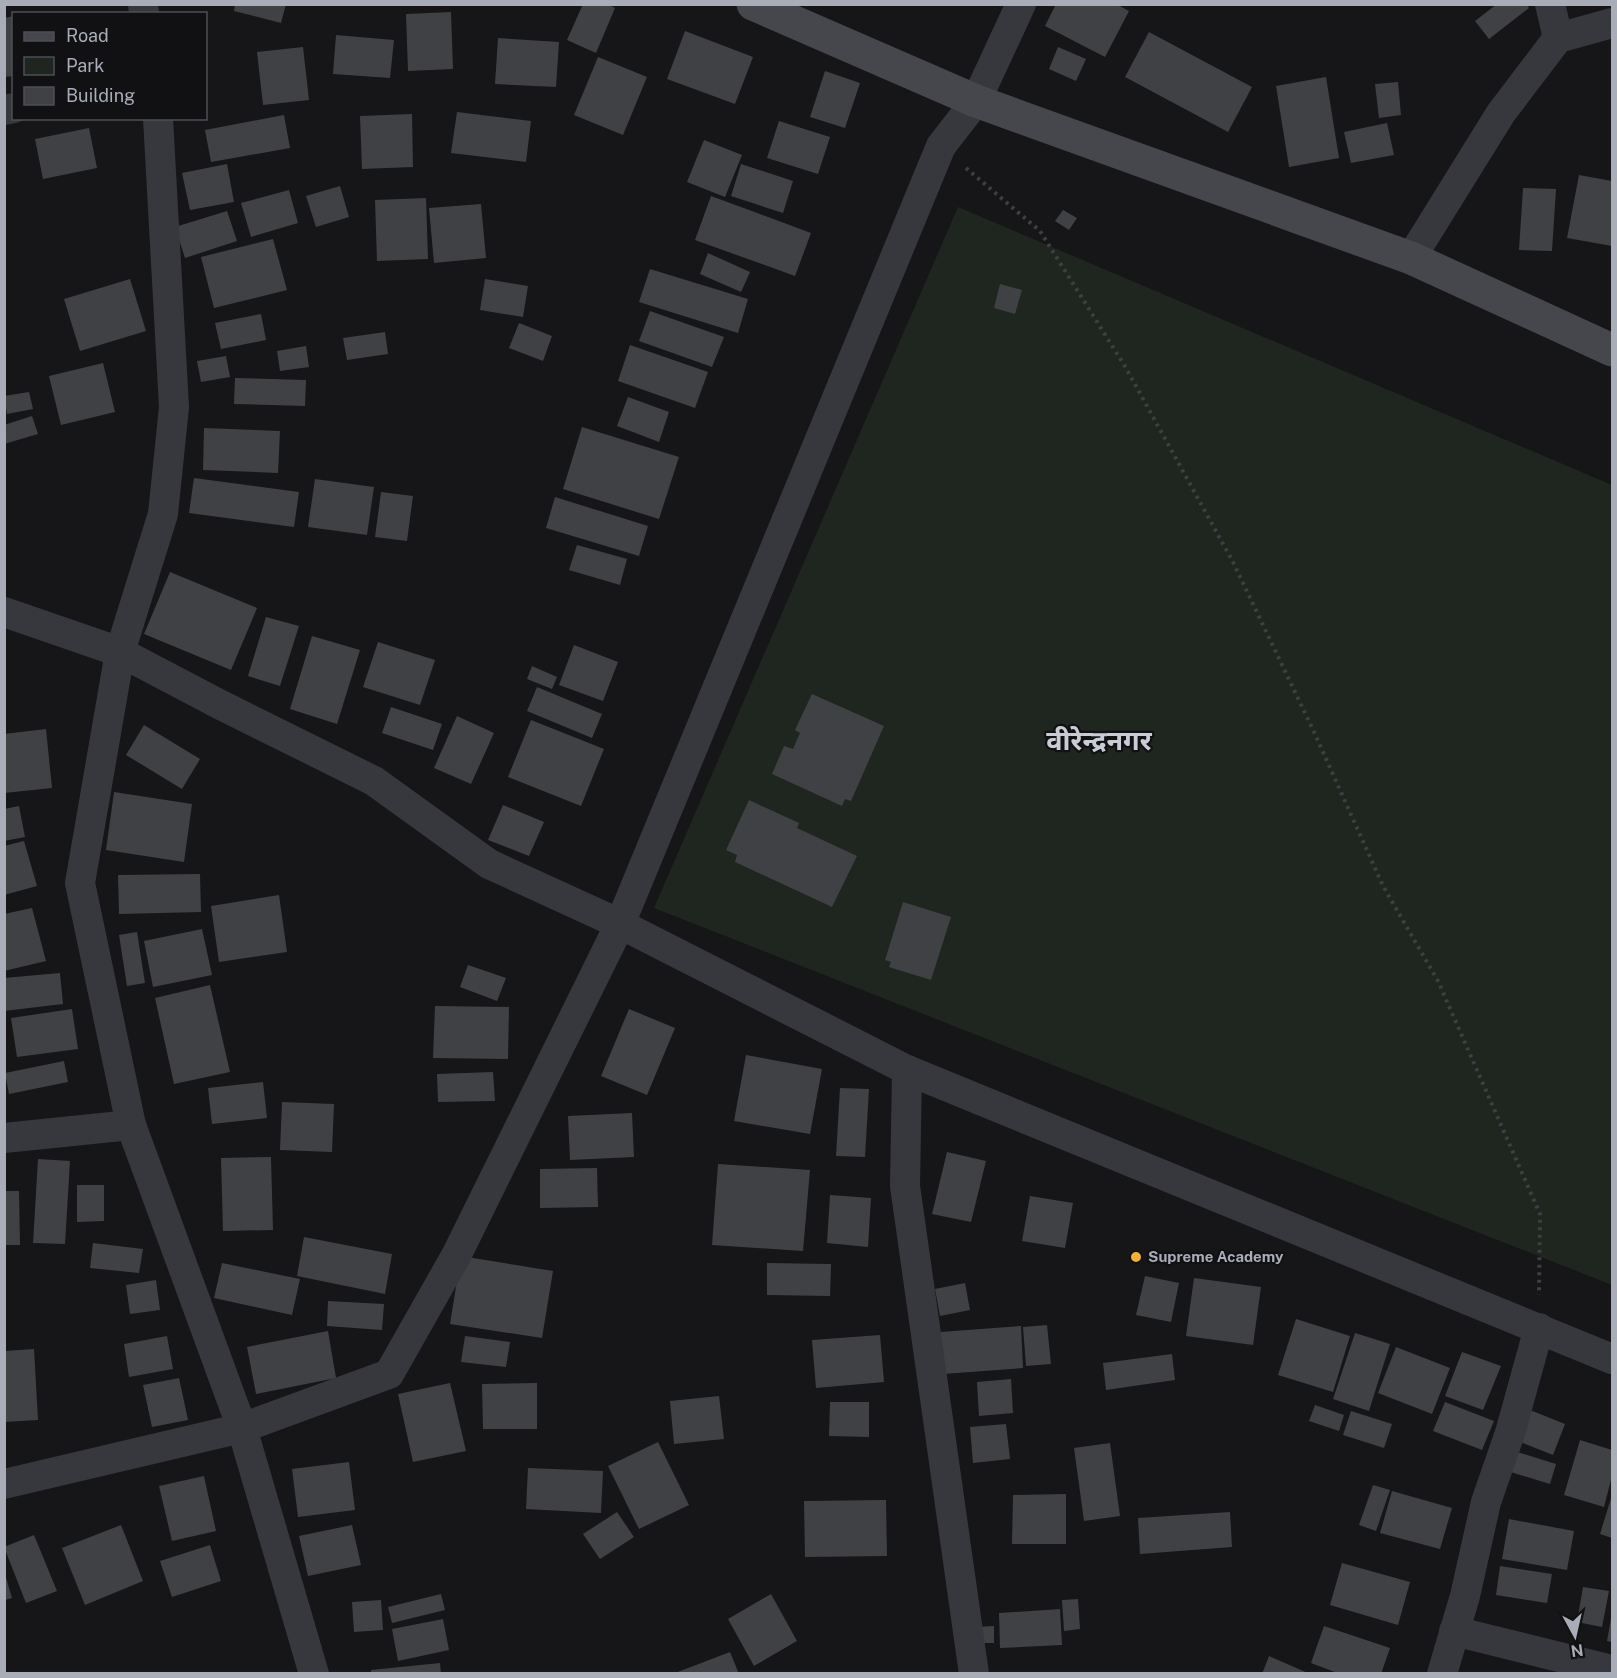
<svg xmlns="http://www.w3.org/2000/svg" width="1617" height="1678" viewBox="0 0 1617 1678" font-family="'Public Sans','Noto Sans Devanagari',sans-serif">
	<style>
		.green { fill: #1e261f }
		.building { fill: #404145 }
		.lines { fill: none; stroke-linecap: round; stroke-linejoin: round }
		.path { stroke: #3d3f44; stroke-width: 4; stroke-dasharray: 3 4.5; stroke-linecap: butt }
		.street { stroke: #37383d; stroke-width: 30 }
		.secondary { stroke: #45474d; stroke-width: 33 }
		.poi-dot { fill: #f2b134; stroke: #111113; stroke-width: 2 }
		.labels { text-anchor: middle; stroke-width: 4.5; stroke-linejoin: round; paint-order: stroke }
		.poi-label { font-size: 15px; font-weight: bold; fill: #a8adb8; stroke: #111113; text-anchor: start }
		.town-label { font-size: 27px; font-weight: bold; fill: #c9ccd4; stroke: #111113 }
	</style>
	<rect width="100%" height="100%" fill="#161618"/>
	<!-- green -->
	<polygon class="green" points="958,207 1612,485 1612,1285 654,908"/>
	<!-- building -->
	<g class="building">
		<polygon points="235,4 286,4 281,23 234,11"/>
		<polygon points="583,4 607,4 615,8 596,53 567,40"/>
		<polygon points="1056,4 1116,4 1129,11 1105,57 1045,26"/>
		<polygon points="1497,4 1526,4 1529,8 1489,39 1475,21"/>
		<polygon points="451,12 453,69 408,71 406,14"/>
		<polygon points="14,16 14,76 4,77 4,18"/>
		<polygon points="685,31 753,57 735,104 667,79"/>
		<polygon points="1149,32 1252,87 1228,132 1125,77"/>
		<polygon points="336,35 394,40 390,78 333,74"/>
		<polygon points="498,38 559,42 556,87 495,84"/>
		<polygon points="303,47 309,100 263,105 257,52"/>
		<polygon points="1058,47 1086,59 1076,81 1049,69"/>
		<polygon points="598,57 647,77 623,135 574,115"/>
		<polygon points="825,71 860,83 845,128 810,117"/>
		<polygon points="1326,77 1339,158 1289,167 1276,86"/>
		<polygon points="1398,82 1401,115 1379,118 1375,84"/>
		<polygon points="457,112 531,121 526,162 451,153"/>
		<polygon points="412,114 413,167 362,169 360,116"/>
		<polygon points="284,115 290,148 211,162 205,130"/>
		<polygon points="779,121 830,137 818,174 767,158"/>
		<polygon points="1387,123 1394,155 1351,163 1344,132"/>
		<polygon points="89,128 97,168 43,179 35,139"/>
		<polygon points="704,140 742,155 725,197 687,182"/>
		<polygon points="227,164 234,202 190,210 182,173"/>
		<polygon points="741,164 793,181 783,213 731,196"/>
		<polygon points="1579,175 1612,181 1612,246 1567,238"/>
		<polygon points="340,186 349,217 316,227 306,196"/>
		<polygon points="1523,188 1556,189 1552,251 1519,250"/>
		<polygon points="289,190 298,223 251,237 241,203"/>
		<polygon points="711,196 811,233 795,276 695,240"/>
		<polygon points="426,198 428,259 377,261 375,200"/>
		<polygon points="481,204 486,258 434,263 429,208"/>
		<polygon points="1063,210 1077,218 1069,230 1055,221"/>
		<polygon points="227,211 237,241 185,258 175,227"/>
		<polygon points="273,239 287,290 214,308 201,257"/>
		<polygon points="708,253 750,272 741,292 700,274"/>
		<polygon points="650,269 748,299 738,333 639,302"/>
		<polygon points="130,279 146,331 80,351 64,299"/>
		<polygon points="485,279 528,286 523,317 480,310"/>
		<polygon points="1000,284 1022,290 1015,314 994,308"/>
		<polygon points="650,311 724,337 712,367 639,341"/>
		<polygon points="261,314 266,340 221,349 215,323"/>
		<polygon points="519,323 552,336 543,361 509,348"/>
		<polygon points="385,332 388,354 347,360 343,338"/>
		<polygon points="630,345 708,372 695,408 618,381"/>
		<polygon points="306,346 309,367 280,371 277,351"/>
		<polygon points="226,356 230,377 201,382 197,361"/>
		<polygon points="103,363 115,412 61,425 49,376"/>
		<polygon points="235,378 306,380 305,406 234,404"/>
		<polygon points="29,392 33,409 7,414 4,396"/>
		<polygon points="628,397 669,412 659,442 617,426"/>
		<polygon points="32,416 38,434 4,444 4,425"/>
		<polygon points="582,427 679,457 659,519 563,489"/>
		<polygon points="204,428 280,431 278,473 203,470"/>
		<polygon points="194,478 299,492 294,527 189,513"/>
		<polygon points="315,479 374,487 367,535 308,527"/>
		<polygon points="381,492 413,496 407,541 375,537"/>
		<polygon points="555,497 648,526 639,556 546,528"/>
		<polygon points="577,545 627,559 620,585 569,570"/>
		<polygon points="170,572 257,608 231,670 144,634"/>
		<polygon points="266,617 299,626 280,686 248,676"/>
		<polygon points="312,636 360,650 337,724 290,709"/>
		<polygon points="378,642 435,660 420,705 363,687"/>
		<polygon points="574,645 618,662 603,701 559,685"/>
		<polygon points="532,666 557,677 552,689 527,679"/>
		<polygon points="537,687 602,714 592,738 527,711"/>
		<polygon points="812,694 884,726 851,801 845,799 842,806 772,774 784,746 793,749 800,733 795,730"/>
		<polygon points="391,707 442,724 433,750 382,733"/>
		<polygon points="457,716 494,733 471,784 434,768"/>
		<polygon points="531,720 604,749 581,806 508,777"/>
		<polygon points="144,725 200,759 182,789 126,755"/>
		<polygon points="46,729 52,788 4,793 4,734"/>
		<polygon points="114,792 192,804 184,862 106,850"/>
		<polygon points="749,800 799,823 797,828 857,856 832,907 735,862 737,855 726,850"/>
		<polygon points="503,805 544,822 529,856 488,840"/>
		<polygon points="19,806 25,837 4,841 4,809"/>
		<polygon points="24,841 37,886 4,895 4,846"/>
		<polygon points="200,874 201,912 119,914 118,875"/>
		<polygon points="279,895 287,952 219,962 211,906"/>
		<polygon points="903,902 951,917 931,980 889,967 891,962 885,960"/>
		<polygon points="32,908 46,961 4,971 4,914"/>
		<polygon points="202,929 212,975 153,987 144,941"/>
		<polygon points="137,932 145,983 127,986 119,935"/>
		<polygon points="468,965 506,978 497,1001 460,987"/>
		<polygon points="60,973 63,1004 4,1011 4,978"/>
		<polygon points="210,985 230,1072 174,1084 155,998"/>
		<polygon points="435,1006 509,1007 508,1059 433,1058"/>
		<polygon points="72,1009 78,1049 17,1057 11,1018"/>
		<polygon points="629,1009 675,1028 647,1095 601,1076"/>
		<polygon points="746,1055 822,1069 810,1134 734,1121"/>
		<polygon points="64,1061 68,1082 9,1094 5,1073"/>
		<polygon points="493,1072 495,1101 438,1102 437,1074"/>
		<polygon points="263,1082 267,1118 212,1124 208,1088"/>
		<polygon points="840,1088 869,1089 865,1157 836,1156"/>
		<polygon points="282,1102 334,1104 332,1152 280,1150"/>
		<polygon points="632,1113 634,1157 570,1160 568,1116"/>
		<polygon points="947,1152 986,1161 971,1222 932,1214"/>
		<polygon points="271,1157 273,1230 223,1231 221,1158"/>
		<polygon points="38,1159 70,1161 65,1244 33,1243"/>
		<polygon points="718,1164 810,1170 803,1251 712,1245"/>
		<polygon points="597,1168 598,1207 540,1208 540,1169"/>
		<polygon points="77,1185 104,1185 104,1221 77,1222"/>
		<polygon points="4,1191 19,1191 20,1245 4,1245"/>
		<polygon points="830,1195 871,1198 868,1247 827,1243"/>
		<polygon points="1030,1196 1073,1203 1065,1248 1022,1241"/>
		<polygon points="304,1237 392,1254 385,1294 297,1276"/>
		<polygon points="93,1243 143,1249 139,1273 90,1268"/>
		<polygon points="461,1256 553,1271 542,1338 450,1324"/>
		<polygon points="222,1263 300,1279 292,1315 214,1298"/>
		<polygon points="767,1263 831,1264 830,1296 767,1295"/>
		<polygon points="1145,1276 1179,1283 1171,1322 1136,1315"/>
		<polygon points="1194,1278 1261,1287 1253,1345 1186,1336"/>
		<polygon points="156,1280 160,1310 130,1314 126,1285"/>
		<polygon points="965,1283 970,1310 940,1316 935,1289"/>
		<polygon points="328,1301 384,1304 382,1330 327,1326"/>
		<polygon points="1296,1319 1350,1336 1333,1392 1278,1375"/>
		<polygon points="1047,1325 1051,1364 1026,1366 1023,1327"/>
		<polygon points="1021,1326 1023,1368 943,1374 940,1332"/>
		<polygon points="328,1331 336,1378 256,1394 247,1347"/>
		<polygon points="1355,1333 1390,1344 1369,1411 1333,1399"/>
		<polygon points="880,1335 884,1382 816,1388 812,1340"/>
		<polygon points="167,1336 173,1369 129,1377 124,1344"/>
		<polygon points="465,1336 510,1342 506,1367 461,1362"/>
		<polygon points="1396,1347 1450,1368 1432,1414 1378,1393"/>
		<polygon points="34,1349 38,1420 4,1422 4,1351"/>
		<polygon points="1462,1352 1501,1366 1483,1410 1445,1396"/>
		<polygon points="1172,1354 1175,1380 1106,1390 1103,1363"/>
		<polygon points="179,1378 188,1420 152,1427 143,1385"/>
		<polygon points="1011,1379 1013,1413 979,1416 977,1382"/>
		<polygon points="450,1383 466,1451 413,1462 398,1394"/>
		<polygon points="537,1383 537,1429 483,1429 482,1384"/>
		<polygon points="719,1396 724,1439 674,1444 670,1401"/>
		<polygon points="830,1402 869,1402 869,1437 829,1436"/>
		<polygon points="1445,1402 1494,1421 1482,1450 1433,1431"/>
		<polygon points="1315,1405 1344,1415 1339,1431 1309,1421"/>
		<polygon points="1525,1408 1565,1424 1553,1455 1513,1439"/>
		<polygon points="1351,1411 1392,1424 1384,1448 1343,1435"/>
		<polygon points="1006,1424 1010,1459 973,1463 970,1427"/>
		<polygon points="1580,1440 1612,1450 1612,1476 1604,1507 1564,1495"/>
		<polygon points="658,1442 689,1505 639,1529 608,1466"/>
		<polygon points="1110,1443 1120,1516 1084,1521 1074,1448"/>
		<polygon points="1511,1450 1556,1464 1550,1484 1504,1470"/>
		<polygon points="349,1462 355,1510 298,1517 292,1469"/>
		<polygon points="528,1468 603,1471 601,1513 526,1509"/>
		<polygon points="204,1476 216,1531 172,1541 159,1486"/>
		<polygon points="1373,1485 1390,1490 1376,1531 1359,1525"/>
		<polygon points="1392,1491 1452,1508 1440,1549 1380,1533"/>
		<polygon points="1066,1494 1066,1544 1012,1544 1013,1495"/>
		<polygon points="1612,1495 1612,1538 1600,1534"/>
		<polygon points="886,1500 887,1556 805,1557 804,1501"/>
		<polygon points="617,1512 634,1537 600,1559 583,1534"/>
		<polygon points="1230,1512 1232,1547 1140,1554 1138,1518"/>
		<polygon points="1509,1519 1574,1531 1567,1570 1502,1559"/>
		<polygon points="121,1525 143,1581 85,1605 62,1548"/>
		<polygon points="352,1525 361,1565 308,1576 299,1536"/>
		<polygon points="34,1535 57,1591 26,1603 4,1547"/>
		<polygon points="210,1545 221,1581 172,1597 160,1561"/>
		<polygon points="1342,1563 1410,1582 1398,1625 1330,1605"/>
		<polygon points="1500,1566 1552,1574 1547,1603 1496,1595"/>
		<polygon points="5,1574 12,1598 5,1600"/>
		<polygon points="1583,1587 1609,1591 1602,1627 1577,1622"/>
		<polygon points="441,1594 445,1610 392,1623 388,1607"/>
		<polygon points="771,1594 797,1641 754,1666 728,1619"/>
		<polygon points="1078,1599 1080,1629 1064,1631 1062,1600"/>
		<polygon points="381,1600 383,1630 354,1632 352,1602"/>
		<polygon points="1060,1609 1062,1645 1000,1648 999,1613"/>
		<polygon points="1611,1618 1612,1618 1612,1642 1607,1641"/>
		<polygon points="443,1619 449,1650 398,1661 392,1629"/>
		<polygon points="994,1626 994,1643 975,1643 975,1627"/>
		<polygon points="1324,1626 1390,1648 1381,1674 1340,1674 1311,1663"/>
		<polygon points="730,1652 739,1674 675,1674 675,1673"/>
		<polygon points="1269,1656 1310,1674 1262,1674"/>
		<polygon points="440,1663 441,1674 371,1674 371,1670"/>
	</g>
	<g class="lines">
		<!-- path -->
		<polyline class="path" points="966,168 1040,231 1126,368 1233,562 1314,732 1383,886 1438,981 1540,1214 1539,1295"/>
		<!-- street -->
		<g class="street">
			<polyline points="143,4 144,14"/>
			<polyline points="1550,4 1558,38"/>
			<polyline points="4,110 14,108"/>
			<polyline points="158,118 174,407 163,514 120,652 80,883 131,1125 242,1428 314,1674"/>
			<polyline points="1411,258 1501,113 1558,38 1612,23"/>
			<polyline points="4,612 120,652 219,704 374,781 489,864 620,924 907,1070 1612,1359"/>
			<polyline points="907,1070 905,1186 974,1674"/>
			<polyline points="4,1138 131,1125"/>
			<polyline points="4,1484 242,1428 389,1374 457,1254 620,924 941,146 976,101 1021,4"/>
			<polyline points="1454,1631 1612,1670"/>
			<polyline points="1442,1674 1465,1596 1486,1502 1510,1433 1539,1328"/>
		</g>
		<!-- secondary -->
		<polyline class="secondary" points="753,4 976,101 1411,258 1612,350"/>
	</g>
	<!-- markers -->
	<circle class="poi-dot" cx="1136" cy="1257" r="6"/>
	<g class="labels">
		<!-- poi labels -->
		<g class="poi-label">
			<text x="1148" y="1262">Supreme Academy</text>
		</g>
		<!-- town labels -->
		<g class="town-label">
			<text x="1099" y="750">वीरेन्द्रनगर</text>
		</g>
	</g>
	<!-- border -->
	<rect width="1617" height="1678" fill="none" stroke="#a8adb8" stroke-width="12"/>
	<!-- legend -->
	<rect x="12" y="12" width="195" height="108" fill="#111113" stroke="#4d4f55" stroke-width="1.5"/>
	<rect x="24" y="32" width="30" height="9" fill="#45474d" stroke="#4d4f55" stroke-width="1.5"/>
	<text x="66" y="42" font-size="18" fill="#a8adb8">Road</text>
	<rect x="24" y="57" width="30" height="18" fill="#1e261f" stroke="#4d4f55" stroke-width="1.5"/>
	<text x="66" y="72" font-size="18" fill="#a8adb8">Park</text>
	<rect x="24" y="87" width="30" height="18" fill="#404145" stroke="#4d4f55" stroke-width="1.5"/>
	<text x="66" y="102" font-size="18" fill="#a8adb8">Building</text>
	<!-- north arrow -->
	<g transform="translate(1575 1636) rotate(172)" stroke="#111113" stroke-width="4.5" paint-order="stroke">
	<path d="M0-4.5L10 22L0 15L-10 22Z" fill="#a8adb8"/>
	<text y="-9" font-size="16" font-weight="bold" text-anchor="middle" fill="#a8adb8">N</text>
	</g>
</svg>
